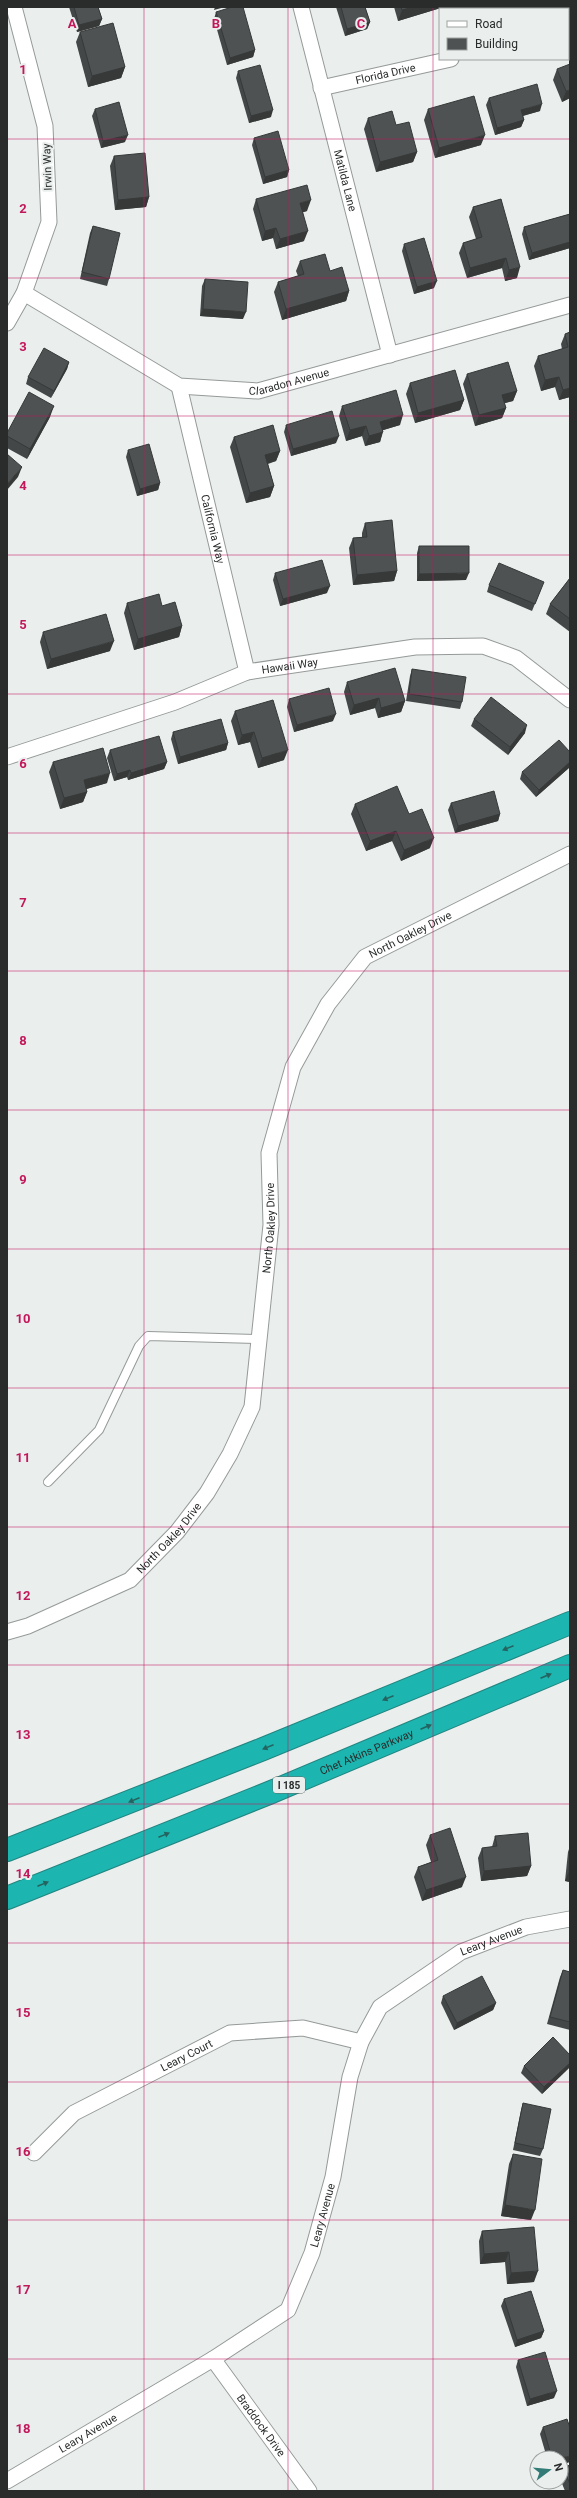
<svg xmlns="http://www.w3.org/2000/svg" width="577" height="2498" viewBox="0 0 577 2498" font-family="Roboto,sans-serif">
	<style>
		.lines { fill: none; stroke-linecap: round; stroke-linejoin: round }
		.lane-casing { stroke: #959a99; stroke-width: 10 }
		.street-casing { stroke: #959a99; stroke-width: 17 }
		.highway-casing { stroke: #228581; stroke-width: 24 }
		.lane { stroke: #fff; stroke-width: 8 }
		.street { stroke: #fff; stroke-width: 15 }
		.highway { stroke: #1db5af; stroke-width: 22 }
		.wall { fill: #434747 }
		.shaded-wall { fill: #373939 }
		.building { fill: #4e5252; stroke: #373939 }
		.oneway { fill: #256360 }
		.grid { fill: none; stroke: #c2185b; stroke-width: 1; stroke-opacity: 0.55 }
		.labels { text-anchor: middle; stroke-width: 4; stroke-linejoin: round; paint-order: stroke }
		.shield { fill: #eaefee; stroke: #646666; stroke-width: 1 }
		.shield-label { font-size: 10px; font-weight: bold; fill: #2a2c2c }
		.street-label { font-size: 11px; fill: #2a2c2c; stroke: #eaefee }
		.grid-label { font-size: 13px; text-anchor: middle; font-weight: bold; fill: #c2185b; stroke: #eaefee; stroke-width: 4; stroke-linejoin: round; paint-order: stroke }
	</style>
	<rect width="100%" height="100%" fill="#eaefee"/>
	<g class="lines">
		<defs>
			<polyline id="lane" points="48,1482 99,1430 139,1346 148,1336 259,1339"/>
			<g id="street">
				<path id="s1" d="M301,7L390,355"/>
				<polyline points="568,18 570,17"/>
				<path id="s2" d="M321,88L451,59"/>
				<path id="s3" d="M24,293L179,386L258,391L570,305"/>
				<polyline points="7,323 24,293 49,222 45,126 14,7"/>
				<path id="s4" d="M179,386L247,672"/>
				<path id="s5" d="M7,757L175,702L247,672L415,647L483,646L516,658L570,700"/>
				<path id="s6" d="M7,1632L28,1626L130,1580L177,1532L207,1493L230,1454L252,1407L271,1225L269,1153L293,1067L328,1004L365,957L570,854"/>
				<path id="s7" d="M34,2153L74,2113L230,2033L303,2028L361,2042"/>
				<path id="s8" d="M213,2359L309,2491"/>
				<path id="s9" d="M7,2481L213,2359L288,2310L312,2253L333,2177L350,2077L361,2042L380,2007L461,1952L526,1927L570,1919"/>
			</g>
			<g id="highway">
				<polyline points="7,1850 263,1749 570,1623"/>
				<path id="s10" d="M7,1898L269,1793L570,1666"/>
			</g>
		</defs>
		<!-- lane casing -->
		<use href="#lane" class="lane-casing"/>
		<!-- street casing -->
		<use href="#street" class="street-casing"/>
		<!-- highway casing -->
		<use href="#highway" class="highway-casing"/>
		<!-- lane -->
		<use href="#lane" class="lane"/>
		<!-- street -->
		<use href="#street" class="street"/>
		<!-- highway -->
		<use href="#highway" class="highway"/>
	</g>
	<!-- wall -->
	<g class="wall">
		<polygon points="69,7 98,7 102,19 99,26 77,32"/>
		<polygon points="336,7 365,7 370,22 367,29 345,36"/>
		<polygon points="394,7 444,7 398,21"/>
		<polygon points="216,12 255,50 253,57 227,65 214,19"/>
		<polygon points="80,32 125,67 121,78 88,87 76,42"/>
		<polygon points="557,69 570,98 562,102 553,80"/>
		<polygon points="238,71 271,117 249,123 236,78"/>
		<polygon points="489,98 540,111 523,116 524,120 521,127 495,135 486,105"/>
		<polygon points="95,109 125,142 101,148 92,116"/>
		<polygon points="428,109 481,145 435,158 424,120"/>
		<polygon points="368,118 396,125 417,152 413,162 376,172 364,129"/>
		<polygon points="254,138 289,170 287,177 263,184 252,145"/>
		<polygon points="114,156 149,197 146,207 115,210 110,166"/>
		<polygon points="256,199 307,211 303,212 304,241 276,249 273,238 262,241 253,209"/>
		<polygon points="501,199 517,278 505,281 502,268 467,278 459,253 463,243 476,239 469,217 473,207"/>
		<polygon points="570,214 570,248 529,260 522,234 524,227"/>
		<polygon points="93,226 109,279 107,286 80,279 90,233"/>
		<polygon points="404,244 434,288 414,294 402,251"/>
		<polygon points="300,261 330,271 349,291 346,301 282,320 274,292 278,282 298,276 296,271"/>
		<polygon points="205,279 243,319 200,316 202,286"/>
		<polygon points="570,332 570,397 559,400 555,387 541,391 534,366 538,356 562,349 561,344 565,334"/>
		<polygon points="69,362 67,369 51,398 26,384 28,377"/>
		<polygon points="467,374 517,391 513,401 504,403 506,408 502,418 475,426 463,384"/>
		<polygon points="410,383 464,400 460,410 415,423 406,394"/>
		<polygon points="342,406 400,425 383,430 380,442 365,446 362,436 346,441 339,416"/>
		<polygon points="50,417 27,459 7,448 7,433"/>
		<polygon points="286,425 336,443 291,456 284,432"/>
		<polygon points="234,437 280,451 276,461 268,464 274,486 270,497 246,503 230,447"/>
		<polygon points="128,450 160,483 158,490 137,496 126,457"/>
		<polygon points="365,523 397,571 394,581 353,585 349,548 353,538 362,537 362,533"/>
		<polygon points="419,546 466,580 417,581 417,553"/>
		<polygon points="275,573 327,593 280,606 273,580"/>
		<polygon points="570,578 570,632 546,614 550,604"/>
		<polygon points="489,585 541,589 532,611 487,592"/>
		<polygon points="127,603 182,626 179,637 134,650 124,613"/>
		<polygon points="43,632 110,651 47,669 40,642"/>
		<polygon points="412,669 462,702 460,709 406,701 410,676"/>
		<polygon points="347,682 405,701 401,712 378,718 375,708 350,715 344,692"/>
		<polygon points="289,699 333,721 294,732 287,707"/>
		<polygon points="235,711 284,760 258,768 250,742 238,745 231,721"/>
		<polygon points="474,719 525,733 508,755 471,726"/>
		<polygon points="173,732 228,743 226,750 178,764 171,739"/>
		<polygon points="110,750 167,762 164,769 128,780 127,777 114,781 107,758"/>
		<polygon points="570,752 570,767 536,797 520,779 522,772"/>
		<polygon points="53,762 107,783 86,789 87,792 83,802 60,809 49,772"/>
		<polygon points="451,803 500,814 498,821 455,833 448,810"/>
		<polygon points="355,804 409,814 430,848 401,861 392,841 366,851 351,814"/>
		<polygon points="430,1835 462,1887 422,1901 414,1877 418,1867 431,1862 426,1845"/>
		<polygon points="495,1836 531,1866 527,1876 481,1881 478,1858 482,1848 492,1847"/>
		<polygon points="570,1846 570,1882 565,1881 568,1852"/>
		<polygon points="563,1970 570,1972 570,2030 547,2024 560,1977"/>
		<polygon points="443,1996 496,2003 493,2010 454,2030 441,2003"/>
		<polygon points="570,2055 570,2067 542,2094 521,2073 524,2066"/>
		<polygon points="523,2103 543,2149 540,2156 513,2150 521,2110"/>
		<polygon points="513,2154 531,2220 501,2216 509,2164"/>
		<polygon points="534,2227 534,2282 507,2284 505,2262 480,2264 479,2241 482,2231"/>
		<polygon points="504,2299 544,2331 541,2338 515,2347 501,2306"/>
		<polygon points="518,2360 554,2398 527,2406 516,2367"/>
		<polygon points="543,2427 561,2458 547,2458 540,2434"/>
		<polygon points="570,2465 570,2491 565,2491 561,2481 561,2475 563,2468"/>
	</g>
	<!-- shaded-wall -->
	<g class="shaded-wall">
		<polygon points="215,7 225,7 214,10"/>
		<polygon points="413,7 444,7 398,21 402,10"/>
		<polygon points="102,19 99,26 77,32 79,25"/>
		<polygon points="370,22 367,29 345,36 347,29"/>
		<polygon points="255,50 253,57 227,65 230,58"/>
		<polygon points="125,67 121,78 88,87 92,76"/>
		<polygon points="570,90 570,98 562,102 566,91"/>
		<polygon points="542,104 540,111 518,117 521,110"/>
		<polygon points="273,110 271,117 249,123 251,116"/>
		<polygon points="524,120 521,127 495,135 497,128"/>
		<polygon points="128,135 125,142 101,148 103,141"/>
		<polygon points="485,135 481,145 435,158 439,148"/>
		<polygon points="417,152 413,162 376,172 380,162"/>
		<polygon points="289,170 287,177 263,184 265,177"/>
		<polygon points="149,197 146,207 115,210 118,200"/>
		<polygon points="311,200 307,211 297,214 300,203"/>
		<polygon points="276,228 273,238 262,241 265,231"/>
		<polygon points="308,231 304,241 276,249 280,239"/>
		<polygon points="570,242 570,248 529,260 532,253"/>
		<polygon points="506,258 502,268 467,278 470,268"/>
		<polygon points="520,267 517,278 505,281 509,270"/>
		<polygon points="437,281 434,288 414,294 417,287"/>
		<polygon points="349,291 346,301 282,320 286,309"/>
		<polygon points="203,309 246,312 243,319 200,316"/>
		<polygon points="69,362 67,369 51,398 54,391"/>
		<polygon points="559,377 555,387 541,391 545,380"/>
		<polygon points="570,388 570,397 559,400 563,390"/>
		<polygon points="517,391 513,401 498,405 502,395"/>
		<polygon points="464,400 460,410 415,423 418,413"/>
		<polygon points="54,406 50,417 27,459 30,449"/>
		<polygon points="506,408 502,418 475,426 479,415"/>
		<polygon points="403,415 400,425 377,432 380,422"/>
		<polygon points="366,426 362,436 346,441 350,430"/>
		<polygon points="383,432 380,442 365,446 369,436"/>
		<polygon points="339,436 336,443 291,456 293,449"/>
		<polygon points="280,451 276,461 261,465 265,455"/>
		<polygon points="22,467 18,477 7,490 7,484"/>
		<polygon points="160,483 158,490 137,496 140,489"/>
		<polygon points="274,486 270,497 246,503 250,493"/>
		<polygon points="397,571 394,581 353,585 357,575"/>
		<polygon points="469,573 466,580 417,581 419,574"/>
		<polygon points="330,586 327,593 280,606 283,599"/>
		<polygon points="182,626 179,637 134,650 138,639"/>
		<polygon points="114,641 110,651 47,669 51,659"/>
		<polygon points="379,698 375,708 350,715 354,705"/>
		<polygon points="405,701 401,712 378,718 381,708"/>
		<polygon points="336,714 333,721 294,732 297,725"/>
		<polygon points="527,725 525,733 508,755 510,747"/>
		<polygon points="254,732 250,742 238,745 242,735"/>
		<polygon points="228,743 226,750 178,764 180,757"/>
		<polygon points="288,750 284,760 258,768 262,758"/>
		<polygon points="167,762 164,769 128,780 131,773"/>
		<polygon points="570,762 570,767 536,797 539,790"/>
		<polygon points="130,770 127,777 114,781 117,774"/>
		<polygon points="110,773 107,783 80,791 84,780"/>
		<polygon points="87,792 83,802 60,809 64,798"/>
		<polygon points="500,814 498,821 455,833 458,826"/>
		<polygon points="396,831 392,841 366,851 370,841"/>
		<polygon points="434,838 430,848 401,861 404,850"/>
		<polygon points="531,1866 527,1876 481,1881 484,1871"/>
		<polygon points="569,1871 570,1871 570,1882 565,1881"/>
		<polygon points="466,1877 462,1887 422,1901 426,1890"/>
		<polygon points="496,2003 493,2010 454,2030 457,2023"/>
		<polygon points="570,2063 570,2067 542,2094 544,2087"/>
		<polygon points="505,2205 535,2210 531,2220 501,2216"/>
		<polygon points="509,2252 505,2262 480,2264 484,2254"/>
		<polygon points="538,2271 534,2282 507,2284 511,2273"/>
		<polygon points="544,2331 541,2338 515,2347 517,2340"/>
		<polygon points="557,2391 554,2398 527,2406 530,2399"/>
		<polygon points="570,2456 570,2462 561,2465 561,2458"/>
	</g>
	<!-- building -->
	<g class="building">
		<polygon points="74,7 98,7 102,19 79,25"/>
		<polygon points="232,7 243,7 255,50 230,58 216,12"/>
		<polygon points="341,7 365,7 370,22 347,29"/>
		<polygon points="401,7 413,7 402,10"/>
		<polygon points="113,23 125,67 92,76 80,32"/>
		<polygon points="570,64 570,90 566,91 557,69"/>
		<polygon points="260,65 273,110 251,116 238,71"/>
		<polygon points="537,84 542,104 521,110 524,120 497,128 489,98"/>
		<polygon points="474,96 485,135 439,148 428,109"/>
		<polygon points="119,102 128,135 103,141 95,109"/>
		<polygon points="392,111 396,125 409,122 417,152 380,162 368,118"/>
		<polygon points="278,131 289,170 265,177 254,138"/>
		<polygon points="145,153 149,197 118,200 114,156"/>
		<polygon points="307,185 311,200 300,203 308,231 280,239 276,228 265,231 256,199"/>
		<polygon points="501,199 520,267 509,270 506,258 470,268 463,243 482,237 473,207"/>
		<polygon points="570,214 570,242 532,253 524,227"/>
		<polygon points="93,226 120,233 109,279 82,272"/>
		<polygon points="424,238 437,281 417,287 404,244"/>
		<polygon points="325,254 330,271 342,267 349,291 286,309 278,282 304,274 300,261"/>
		<polygon points="205,279 248,282 246,312 203,309"/>
		<polygon points="570,332 570,388 563,390 559,377 545,380 538,356 568,347 565,334"/>
		<polygon points="44,348 69,362 54,391 28,377"/>
		<polygon points="508,362 517,391 502,395 506,408 479,415 467,374"/>
		<polygon points="455,370 464,400 418,413 410,383"/>
		<polygon points="396,390 403,415 380,422 383,432 369,436 366,426 350,430 342,406"/>
		<polygon points="29,392 54,406 30,449 7,436 7,433"/>
		<polygon points="332,411 339,436 293,449 286,425"/>
		<polygon points="273,425 280,451 265,455 274,486 250,493 234,437"/>
		<polygon points="149,444 160,483 140,489 128,450"/>
		<polygon points="7,454 22,467 7,484"/>
		<polygon points="392,520 397,571 357,575 353,538 367,537 365,523"/>
		<polygon points="419,546 469,546 469,573 419,574"/>
		<polygon points="322,560 330,586 283,599 275,573"/>
		<polygon points="499,563 544,582 535,604 489,585"/>
		<polygon points="570,578 570,619 550,604"/>
		<polygon points="159,594 162,606 175,602 182,626 138,639 127,603"/>
		<polygon points="106,614 114,641 51,659 43,632"/>
		<polygon points="395,668 405,701 381,708 379,698 354,705 347,682"/>
		<polygon points="412,669 466,677 462,702 409,694"/>
		<polygon points="329,688 336,714 297,725 289,699"/>
		<polygon points="491,697 527,725 510,747 474,719"/>
		<polygon points="273,700 288,750 262,758 254,732 242,735 235,711"/>
		<polygon points="221,719 228,743 180,757 173,732"/>
		<polygon points="159,736 167,762 131,773 130,770 117,774 110,750"/>
		<polygon points="559,740 570,752 570,762 539,790 522,772"/>
		<polygon points="103,748 110,773 84,780 87,792 64,798 53,762"/>
		<polygon points="397,786 409,814 422,809 434,838 404,850 396,831 370,841 355,804"/>
		<polygon points="494,791 500,814 458,826 451,803"/>
		<polygon points="450,1828 466,1877 426,1890 418,1867 438,1860 430,1835"/>
		<polygon points="528,1833 531,1866 484,1871 482,1848 497,1846 495,1836"/>
		<polygon points="570,1856 570,1871 569,1871"/>
		<polygon points="563,1970 570,1972 570,2022 550,2017"/>
		<polygon points="482,1976 496,2003 457,2023 443,1996"/>
		<polygon points="553,2037 570,2055 570,2063 544,2087 524,2066"/>
		<polygon points="523,2103 551,2109 543,2149 515,2143"/>
		<polygon points="513,2154 542,2159 535,2210 505,2205"/>
		<polygon points="534,2227 538,2271 511,2273 509,2252 484,2254 482,2231"/>
		<polygon points="531,2291 544,2331 517,2340 504,2299"/>
		<polygon points="545,2352 557,2391 530,2399 518,2360"/>
		<polygon points="567,2419 570,2428 570,2456 561,2458 552,2458 543,2427"/>
		<polygon points="570,2465 570,2484 563,2468"/>
	</g>
	<!-- one-way arrows -->
	<defs><path id="oneway-solid" d="M-6-.8H1V-3.2L6.5 0L1 3.2V.8H-6Z"/></defs>
	<g class="oneway">
		<use href="#oneway-solid" transform="translate(508 1648) rotate(158)"/>
		<use href="#oneway-solid" transform="translate(546 1676) rotate(-23)"/>
		<use href="#oneway-solid" transform="translate(388 1698) rotate(158)"/>
		<use href="#oneway-solid" transform="translate(426 1727) rotate(-23)"/>
		<use href="#oneway-solid" transform="translate(268 1747) rotate(158)"/>
		<use href="#oneway-solid" transform="translate(134 1800) rotate(158)"/>
		<use href="#oneway-solid" transform="translate(164 1835) rotate(-22)"/>
		<use href="#oneway-solid" transform="translate(43 1884) rotate(-22)"/>
	</g>
	<!-- grid -->
	<path class="grid" d="M144,7V2491M288,7V2491M433,7V2491M7,139H570M7,278H570M7,416H570M7,555H570M7,694H570M7,833H570M7,971H570M7,1110H570M7,1249H570M7,1388H570M7,1527H570M7,1665H570M7,1804H570M7,1943H570M7,2082H570M7,2220H570M7,2359H570"/>
	<g class="labels">
		<!-- shield labels -->
		<rect class="shield" x="273" y="1777" width="32" height="16" rx="3"/>
		<g class="shield-label">
			<text x="289" y="1789">I 185</text>
		</g>
		<!-- street labels -->
		<g class="street-label">
			<text dy="4" stroke="none"><textPath href="#s2" startOffset="66">Florida Drive</textPath></text>
			<text transform="translate(47 167) rotate(-92)" y="4">Irwin Way</text>
			<text dy="4" stroke="none"><textPath href="#s1" startOffset="179">Matilda Lane</textPath></text>
			<text dy="4" stroke="none"><textPath href="#s3" startOffset="292">Claradon Avenue</textPath></text>
			<text dy="4" stroke="none"><textPath href="#s4" startOffset="147">California Way</textPath></text>
			<text dy="4" stroke="none"><textPath href="#s5" startOffset="298">Hawaii Way</textPath></text>
			<text dy="4" stroke="none"><textPath href="#s6" startOffset="874">North Oakley Drive</textPath></text>
			<text dy="4" stroke="none"><textPath href="#s6" startOffset="527">North Oakley Drive</textPath></text>
			<text dy="4" stroke="none"><textPath href="#s6" startOffset="191">North Oakley Drive</textPath></text>
			<text dy="4" stroke="none"><textPath href="#s10" startOffset="388">Chet Atkins Parkway</textPath></text>
			<text dy="4" stroke="none"><textPath href="#s9" startOffset="778">Leary Avenue</textPath></text>
			<text dy="4" stroke="none"><textPath href="#s7" startOffset="183">Leary Court</textPath></text>
			<text dy="4" stroke="none"><textPath href="#s9" startOffset="430">Leary Avenue</textPath></text>
			<text dy="4" stroke="none"><textPath href="#s8" startOffset="82">Braddock Drive</textPath></text>
			<text dy="4" stroke="none"><textPath href="#s9" startOffset="94">Leary Avenue</textPath></text>
		</g>
	</g>
	<g class="grid-label">
		<text x="72" y="28">A</text>
		<text x="216" y="28">B</text>
		<text x="361" y="28">C</text>
		<text x="23" y="74">1</text>
		<text x="23" y="213">2</text>
		<text x="23" y="351">3</text>
		<text x="23" y="490">4</text>
		<text x="23" y="629">5</text>
		<text x="23" y="768">6</text>
		<text x="23" y="907">7</text>
		<text x="23" y="1045">8</text>
		<text x="23" y="1184">9</text>
		<text x="23" y="1323">10</text>
		<text x="23" y="1462">11</text>
		<text x="23" y="1600">12</text>
		<text x="23" y="1739">13</text>
		<text x="23" y="1878">14</text>
		<text x="23" y="2017">15</text>
		<text x="23" y="2156">16</text>
		<text x="23" y="2294">17</text>
		<text x="23" y="2433">18</text>
	</g>
	<!-- border -->
	<rect width="577" height="2498" fill="none" stroke="#2a2c2c" stroke-width="16"/>
	<!-- legend -->
	<rect x="439" y="8" width="130" height="52" fill="#eaefee" stroke="#9da1a0"/>
	<rect x="447" y="21" width="20" height="6" fill="#ffffff" stroke="#9da1a0"/>
	<text x="475" y="28" font-size="12" fill="#2a2c2c">Road</text>
	<rect x="447" y="38" width="20" height="12" fill="#4e5252" stroke="#9da1a0"/>
	<text x="475" y="48" font-size="12" fill="#2a2c2c">Building</text>
	<!-- north arrow -->
	<g transform="translate(549 2470) rotate(74)"><circle r="19" fill="#eaefee" stroke="#9da1a0"/>
	<path d="M0-3L7 15L0 10L-7 15Z" fill="#337b77"/>
	<text y="-6" font-size="11" font-weight="bold" text-anchor="middle" fill="#2a2c2c">N</text>
	</g>
</svg>
